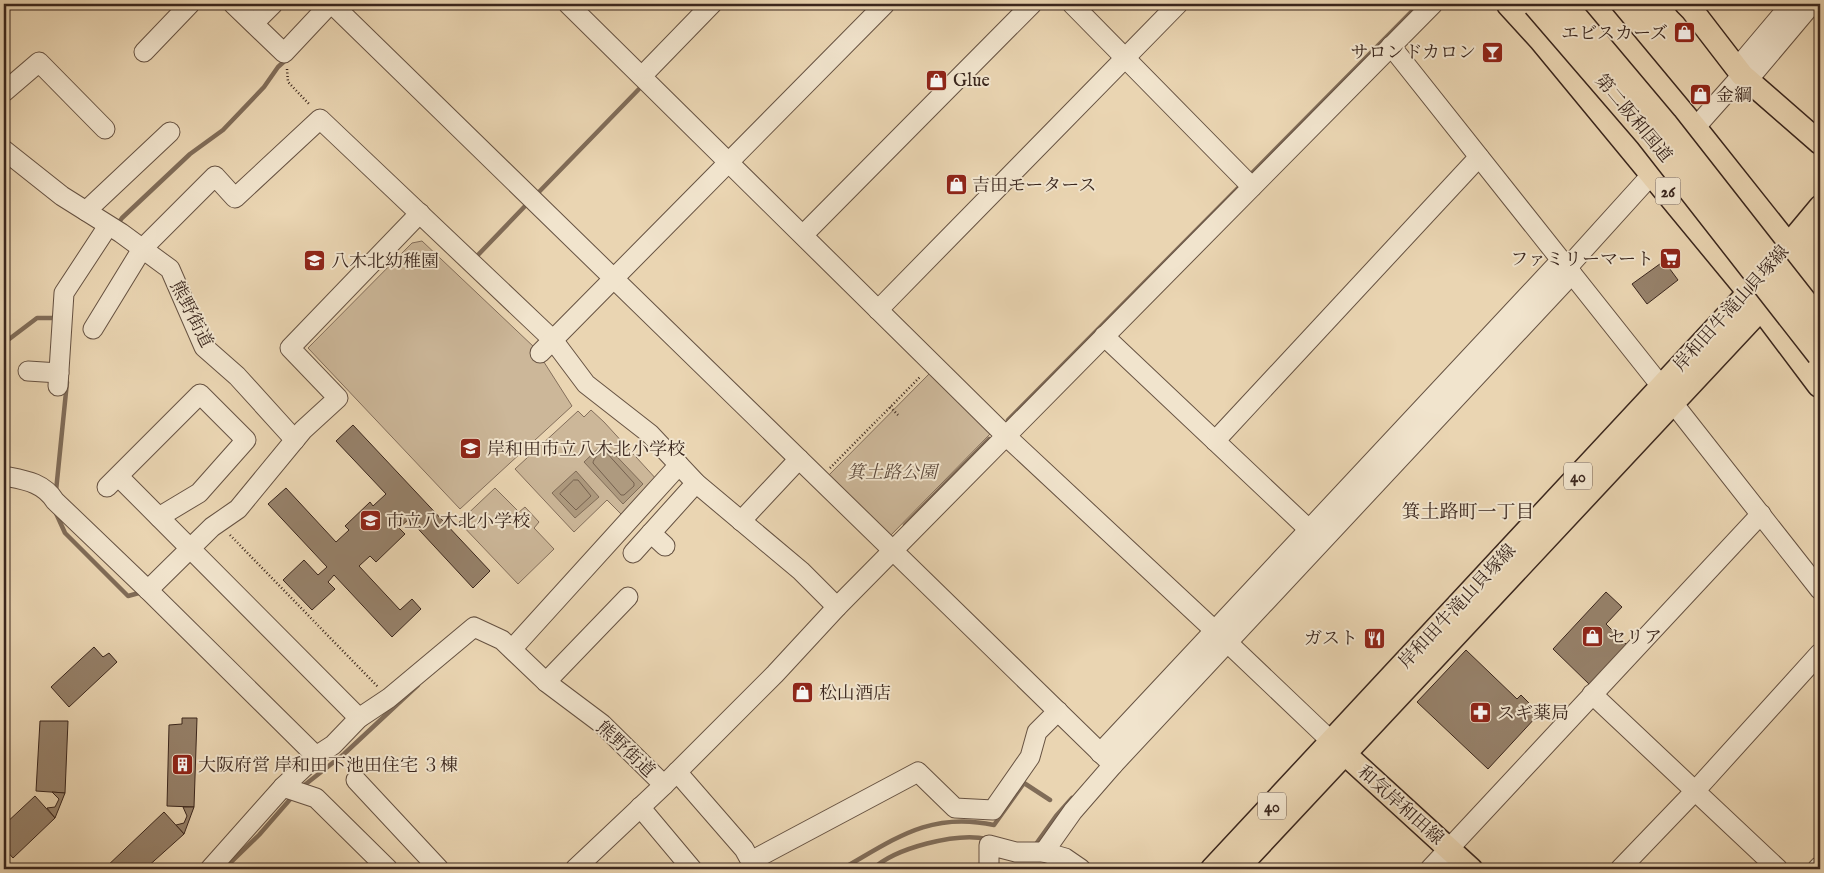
<svg xmlns="http://www.w3.org/2000/svg" width="1824" height="873" viewBox="0 0 1824 873" font-family="'IM FELL English','Noto Serif JP',serif">
	<style>
		.green { fill: #ccb799; stroke: #836e5b }
		.water { fill: #ae9a7f; stroke: #806c58 }
		.lines { fill: none; stroke-linecap: round; stroke-linejoin: round }
		.shore { stroke: #74604e; stroke-width: 1 }
		.stream { stroke: #806c58; stroke-width: 4.5 }
		.building { fill: #96816a; stroke: #3a261d }
		.minor-casing { stroke: #665242; stroke-width: 21 }
		.major-casing { stroke: #3a261d; stroke-width: 25 }
		.highway-casing { stroke: #3a261d; stroke-width: 29 }
		.path { stroke: #3a261d; stroke-width: 2.5; stroke-dasharray: 1 2.5; stroke-linecap: butt }
		.minor { stroke: #f1e4cd; stroke-width: 19 }
		.major { stroke: #ead5b2; stroke-width: 22 }
		.highway { stroke: #ead5b2; stroke-width: 26 }
		.highway-bridge-casing { stroke: #3a261d; stroke-width: 29; stroke-linecap: butt }
		.highway-bridge { stroke: #ead5b2; stroke-width: 26 }
		.labels { text-anchor: middle; stroke-width: 4; stroke-linejoin: round; paint-order: stroke }
		.shield { fill: #f1e4cd; stroke: #715f52; stroke-width: 1 }
		.shield-label { font-size: 16px; font-weight: bold; fill: #3a261d }
		.poi-label { font-size: 18px; fill: #3a261d; stroke: #f1e4cd; text-anchor: start }
		.street-label { font-size: 18px; fill: #3a261d; stroke: #f1e4cd }
		.park-label { font-size: 18px; font-style: italic; fill: #5e4a3c; stroke: #f1e4cd }
		.neighbourhood-label { font-size: 19px; fill: #3a261d; stroke: #f1e4cd }
	</style>
	<rect width="100%" height="100%" fill="#ead5b2"/>
	<filter id="stains"><feTurbulence type="fractalNoise" baseFrequency=".004" numOctaves="4"/><feColorMatrix values="0 0 0 0 .2 0 0 0 0 .09 0 0 0 0 .02 0 0 0 .5 -.17"/></filter>
	<radialGradient id="worn" r=".72"><stop offset=".6" stop-color="#630" stop-opacity="0"/><stop offset="1" stop-color="#630" stop-opacity=".3"/></radialGradient>
	<!-- green -->
	<g class="green">
		<polygon points="422,241 535,348 572,406 460,509 308,348 412,243"/>
		<polygon points="933,370 989,425 990,434 890,536 825,479"/>
		<polygon points="591,410 604,422 658,481 625,518 607,500 574,532 515,469 578,411 584,417"/>
		<polygon points="495,488 519,512 525,507 539,522 534,528 554,549 518,584 459,522"/>
	</g>
	<!-- water -->
	<g class="water">
		<polygon points="604,443 643,484 623,504 584,462"/>
		<polygon points="576,471 599,497 575,518 552,493"/>
	</g>
	<g class="lines">
		<!-- shore -->
		<g class="shore">
			<path d="M605,451L634,483V486L624,495H621L593,463C593,459 600,452 605,451Z"/>
			<polygon points="574,480 578,480 591,496 576,510 560,494"/>
		</g>
		<!-- stream -->
		<g class="stream">
			<polyline points="717,10 724,4"/>
			<polyline points="1250,175 1419,4"/>
			<polyline points="536,195 639,89"/>
			<polyline points="117,225 122,218 190,154 223,130 264,87 278,67 288,58"/>
			<polyline points="476,257 527,204"/>
			<polyline points="4,343 37,318 59,318"/>
			<polyline points="1008,420 1242,184"/>
			<polyline points="56,491 67,382"/>
			<polyline points="55,511 65,533 128,596 139,593"/>
			<polyline points="905,525 989,439"/>
			<polyline points="302,787 344,754 418,685"/>
			<polyline points="1033,846 1036,844 1056,816 1072,798"/>
			<polyline points="224,869 259,835 293,796"/>
			<path d="M842,869C895,839 930,811 994,825L1024,783L1050,800"/>
			<path d="M873,869C895,848 957,832 987,839"/>
		</g>
	</g>
	<!-- building -->
	<g class="building">
		<polygon points="1664,261 1678,280 1647,304 1632,284"/>
		<polygon points="353,425 490,571 473,588 409,519 399,528 405,534 376,562 370,556 359,566 400,610 412,599 421,609 392,637 334,575 328,582 335,589 312,610 283,580 304,560 318,575 327,567 268,504 286,488 336,542 349,530 345,526 370,502 373,506 386,494 336,441"/>
		<polygon points="1606,592 1622,607 1606,624 1627,645 1590,685 1553,649"/>
		<polygon points="94,647 103,657 109,653 117,662 69,707 51,687"/>
		<polygon points="1466,650 1517,699 1521,695 1532,706 1530,709 1537,716 1488,769 1417,702"/>
		<polygon points="182,718 197,718 194,807 167,806 169,725 182,724"/>
		<polygon points="40,721 68,721 65,793 36,791"/>
		<polygon points="52,792 65,793 55,818 47,808 55,807 59,799"/>
		<polygon points="35,796 55,818 13,858 4,848 4,844 6,842 4,839 4,825"/>
		<polygon points="183,807 194,807 184,834 176,825 184,823 187,816"/>
		<polygon points="164,812 184,834 145,869 104,869"/>
	</g>
	<g class="lines">
		<defs>
			<g id="minor">
				<polyline points="233,4 284,53 330,4"/>
				<polyline points="332,4 1113,765"/>
				<polyline points="568,4 1006,436 1228,643 1331,741"/>
				<polyline points="1072,4 1252,187"/>
				<polyline points="254,23 273,4"/>
				<polyline points="1391,46 1661,386"/>
				<polyline points="144,52 190,4"/>
				<polyline points="1737,68 1791,4"/>
				<polyline points="642,76 712,4"/>
				<polyline points="1748,80 1812,4"/>
				<polyline points="4,92 39,62 105,129"/>
				<polyline points="1694,129 1742,75"/>
				<polyline points="4,150 62,196 121,233 170,269 204,347 237,376 295,440"/>
				<polyline points="86,211 170,132"/>
				<polyline points="803,235 1032,4"/>
				<polyline points="1567,268 1653,173"/>
				<polyline points="878,310 1178,4"/>
				<polyline points="93,329 142,249 215,176 235,198 320,119 553,340 586,384 650,434 696,483 801,571 837,607"/>
				<polyline points="1104,336 1318,538"/>
				<polyline points="540,353 885,4"/>
				<polyline points="28,371 59,373"/>
				<polyline points="58,386 64,293 108,226"/>
				<polyline points="1673,403 1820,590"/>
				<polyline points="1215,441 1479,157"/>
				<path d="M4,476C24,480 43,482 55,501L148,590L316,756"/>
				<polyline points="119,477 359,718"/>
				<polyline points="107,487 200,394 246,440 199,493 159,517"/>
				<polyline points="741,521 799,459"/>
				<polyline points="651,533 665,546"/>
				<polyline points="633,553 696,483"/>
				<polyline points="148,590 212,527 238,509 303,430 338,398 290,348 420,213"/>
				<polyline points="512,649 679,465"/>
				<polyline points="546,682 628,597"/>
				<polyline points="1592,694 1778,869"/>
				<polyline points="1100,753 1561,260"/>
				<polyline points="677,772 744,849 755,869"/>
				<polyline points="356,780 439,869"/>
				<polyline points="283,787 316,798 388,869"/>
				<polyline points="640,807 692,869"/>
				<polyline points="751,861 918,772 955,808 993,810 1030,757 1037,732 1058,711"/>
				<polyline points="210,869 283,787 316,756 333,745 359,718 389,698 474,627 502,640 546,682 602,724 664,785"/>
				<polyline points="575,869 664,785 775,674 837,607 1433,4"/>
				<polyline points="989,869 989,845 1016,852 1044,852"/>
				<polyline points="1081,869 1065,858 1044,852 1073,811 1113,765 1572,274"/>
				<polyline points="1430,869 1761,514"/>
				<polyline points="1620,869 1695,791 1820,653"/>
				<polyline points="1817,869 1820,866"/>
			</g>
			<g id="major">
				<polyline points="1686,4 1692,10 1742,75 1820,143"/>
				<polyline points="1333,743 1471,869"/>
				<polyline points="1212,869 1750,291 1820,207"/>
				<polyline points="1237,869 1762,308 1820,239"/>
			</g>
			<g id="highway">
				<polyline points="1510,4 1542,39 1750,291 1820,384"/>
				<polyline points="1590,4 1694,129 1787,246 1820,292"/>
			</g>
		</defs>
		<!-- minor casing -->
		<use href="#minor" class="minor-casing"/>
		<!-- major casing -->
		<use href="#major" class="major-casing"/>
		<!-- highway casing -->
		<use href="#highway" class="highway-casing"/>
		<!-- path -->
		<g class="path">
			<polyline points="287,69 288,82 310,105"/>
			<polyline points="890,407 898,415"/>
			<polyline points="830,468 921,376"/>
			<polyline points="230,535 378,687"/>
		</g>
		<!-- minor -->
		<use href="#minor" class="minor"/>
		<!-- major -->
		<use href="#major" class="major"/>
		<!-- highway -->
		<use href="#highway" class="highway"/>
		<defs>
			<g id="highway-bridge">
				<polyline points="1536,4 1648,134 1820,354"/>
				<polyline points="1563,4 1664,124 1820,323"/>
			</g>
		</defs>
		<!-- highway-bridge casing -->
		<use href="#highway-bridge" class="highway-bridge-casing"/>
		<!-- highway-bridge -->
		<use href="#highway-bridge" class="highway-bridge"/>
	</g>
	<!-- icons -->
	<defs>
		<symbol id="shop-square" viewBox="-11 -11 22 22"><rect x="-9" y="-9" width="18" height="18" rx="4" fill="#8f2418" stroke="#f1e4cd"/><path d="M-5-2.5h2.3a2.7 3.5 0 0 1 5.4 0H5L5.5 6h-11ZM-1.5-2.5h3a1.5 2.3 0 0 0-3 0Z" fill="#fff"/></symbol>
		<symbol id="bar-square" viewBox="-11 -11 22 22"><rect x="-9" y="-9" width="18" height="18" rx="4" fill="#8f2418" stroke="#f1e4cd"/><path d="M-6-5H6L.8 .8V4.5H3.5V6h-7V4.5H-.8V.8Z" fill="#fff"/></symbol>
		<symbol id="supermarket-square" viewBox="-11 -11 22 22"><rect x="-9" y="-9" width="18" height="18" rx="4" fill="#8f2418" stroke="#f1e4cd"/><path d="M-6-5.5h2.5l.6 2H6L4.5 2H-2.5L-4.4-4H-6ZM-1.5 3.2a1.3 1.3 0 1 0 .1 0ZM3 3.2a1.3 1.3 0 1 0 .1 0Z" fill="#fff"/></symbol>
		<symbol id="school-square" viewBox="-11 -11 22 22"><rect x="-9" y="-9" width="18" height="18" rx="4" fill="#8f2418" stroke="#f1e4cd"/><path d="M0-5L7-2L0 1L-7-2ZM-4 1L0 2.5L4 1V4Q0 6-4 4Z" fill="#fff"/></symbol>
		<symbol id="restaurant-square" viewBox="-11 -11 22 22"><rect x="-9" y="-9" width="18" height="18" rx="4" fill="#8f2418" stroke="#f1e4cd"/><path d="M-5-6h1v4h1v-4h1v4h1v-4h1v5L-1.5 .5V6h-2V.5L-5-1ZM5-6V6H3V1.5H1.5Q1.5-4 5-6Z" fill="#fff"/></symbol>
		<symbol id="pharmacy-square" viewBox="-11 -11 22 22"><rect x="-9" y="-9" width="18" height="18" rx="4" fill="#8f2418" stroke="#f1e4cd"/><path d="M-2-6h4v4h4v4h-4v4h-4v-4h-4v-4h4Z" fill="#fff"/></symbol>
		<symbol id="building-square" viewBox="-11 -11 22 22"><rect x="-9" y="-9" width="18" height="18" rx="4" fill="#8f2418" stroke="#f1e4cd"/><path d="M-4-6H4V6H1V3H-1V6H-4ZM-2.5-4.3h1.7v1.8h-1.7ZM.8-4.3h1.7v1.8H.8ZM-2.5-1h1.7V.8h-1.7ZM.8-1h1.7V.8H.8Z" fill="#fff"/></symbol>
	</defs>
	<g fill-rule="evenodd">
		<use href="#shop-square" x="1672" y="20" width="25" height="25"/>
		<use href="#bar-square" x="1480" y="40" width="25" height="25"/>
		<use href="#shop-square" x="924" y="68" width="25" height="25"/>
		<use href="#shop-square" x="1688" y="82" width="25" height="25"/>
		<use href="#shop-square" x="944" y="172" width="25" height="25"/>
		<use href="#supermarket-square" x="1658" y="246" width="25" height="25"/>
		<use href="#school-square" x="302" y="248" width="25" height="25"/>
		<use href="#school-square" x="458" y="436" width="25" height="25"/>
		<use href="#school-square" x="358" y="508" width="25" height="25"/>
		<use href="#shop-square" x="1580" y="624" width="25" height="25"/>
		<use href="#restaurant-square" x="1362" y="626" width="25" height="25"/>
		<use href="#shop-square" x="790" y="680" width="25" height="25"/>
		<use href="#pharmacy-square" x="1468" y="700" width="25" height="25"/>
		<use href="#building-square" x="170" y="752" width="25" height="25"/>
	</g>
	<g class="labels">
		<!-- shield labels -->
		<g class="shield">
			<rect x="1655.5" y="177.5" width="25" height="27" rx="4"/>
			<rect x="1564" y="462.5" width="28" height="27" rx="4"/>
			<rect x="1258" y="792.5" width="28" height="27" rx="4"/>
		</g>
		<g class="shield-label">
			<text x="1668" y="197">26</text>
			<text x="1578" y="482">40</text>
			<text x="1272" y="812">40</text>
		</g>
		<!-- poi labels -->
		<g class="poi-label">
			<text x="1668" y="39" text-anchor="end">エビスカーズ</text>
			<text x="1476" y="58" text-anchor="end">サロンドカロン</text>
			<text x="953" y="86">Glue</text>
			<text x="1716" y="101">金綱</text>
			<text x="972" y="191">吉田モータース</text>
			<text x="1654" y="265" text-anchor="end">ファミリーマート</text>
			<text x="331" y="267">八木北幼稚園</text>
			<text x="487" y="455">岸和田市立八木北小学校</text>
			<text x="386" y="527">市立八木北小学校</text>
			<text x="1608" y="643">セリア</text>
			<text x="1358" y="644" text-anchor="end">ガスト</text>
			<text x="819" y="699">松山酒店</text>
			<text x="1497" y="719">スギ薬局</text>
			<text x="198" y="771">大阪府営 岸和田下池田住宅 ３棟</text>
		</g>
		<!-- street labels -->
		<g class="street-label">
			<text transform="translate(1634 118) rotate(50)" y="6">第二阪和国道</text>
			<text transform="translate(1731 308) rotate(-48)" y="6">岸和田牛滝山貝塚線</text>
			<text transform="translate(192 314) rotate(63)" y="6">熊野街道</text>
			<text transform="translate(1457 606) rotate(-47)" y="6">岸和田牛滝山貝塚線</text>
			<text transform="translate(626 749) rotate(43)" y="6">熊野街道</text>
			<text transform="translate(1401 805) rotate(42)" y="6">和気岸和田線</text>
		</g>
		<!-- park labels -->
		<g class="park-label">
			<text x="892" y="478">箕土路公園</text>
		</g>
		<!-- neighbourhood labels -->
		<g class="neighbourhood-label">
			<text x="1468" y="518">箕土路町一丁目</text>
		</g>
	</g>
	<!-- margin -->
	<rect width="1824" height="873" fill="none" stroke="#ead5b2" stroke-width="20"/>
	<rect x="5" y="5" width="1814" height="863" fill="none" stroke="#3a261d" stroke-width="2.5"/>
	<rect x="10" y="10" width="1804" height="853" fill="none" stroke="#3a261d"/>
	<rect width="100%" height="100%" filter="url(#stains)"/>
	<rect width="100%" height="100%" fill="url(#worn)"/>
</svg>
